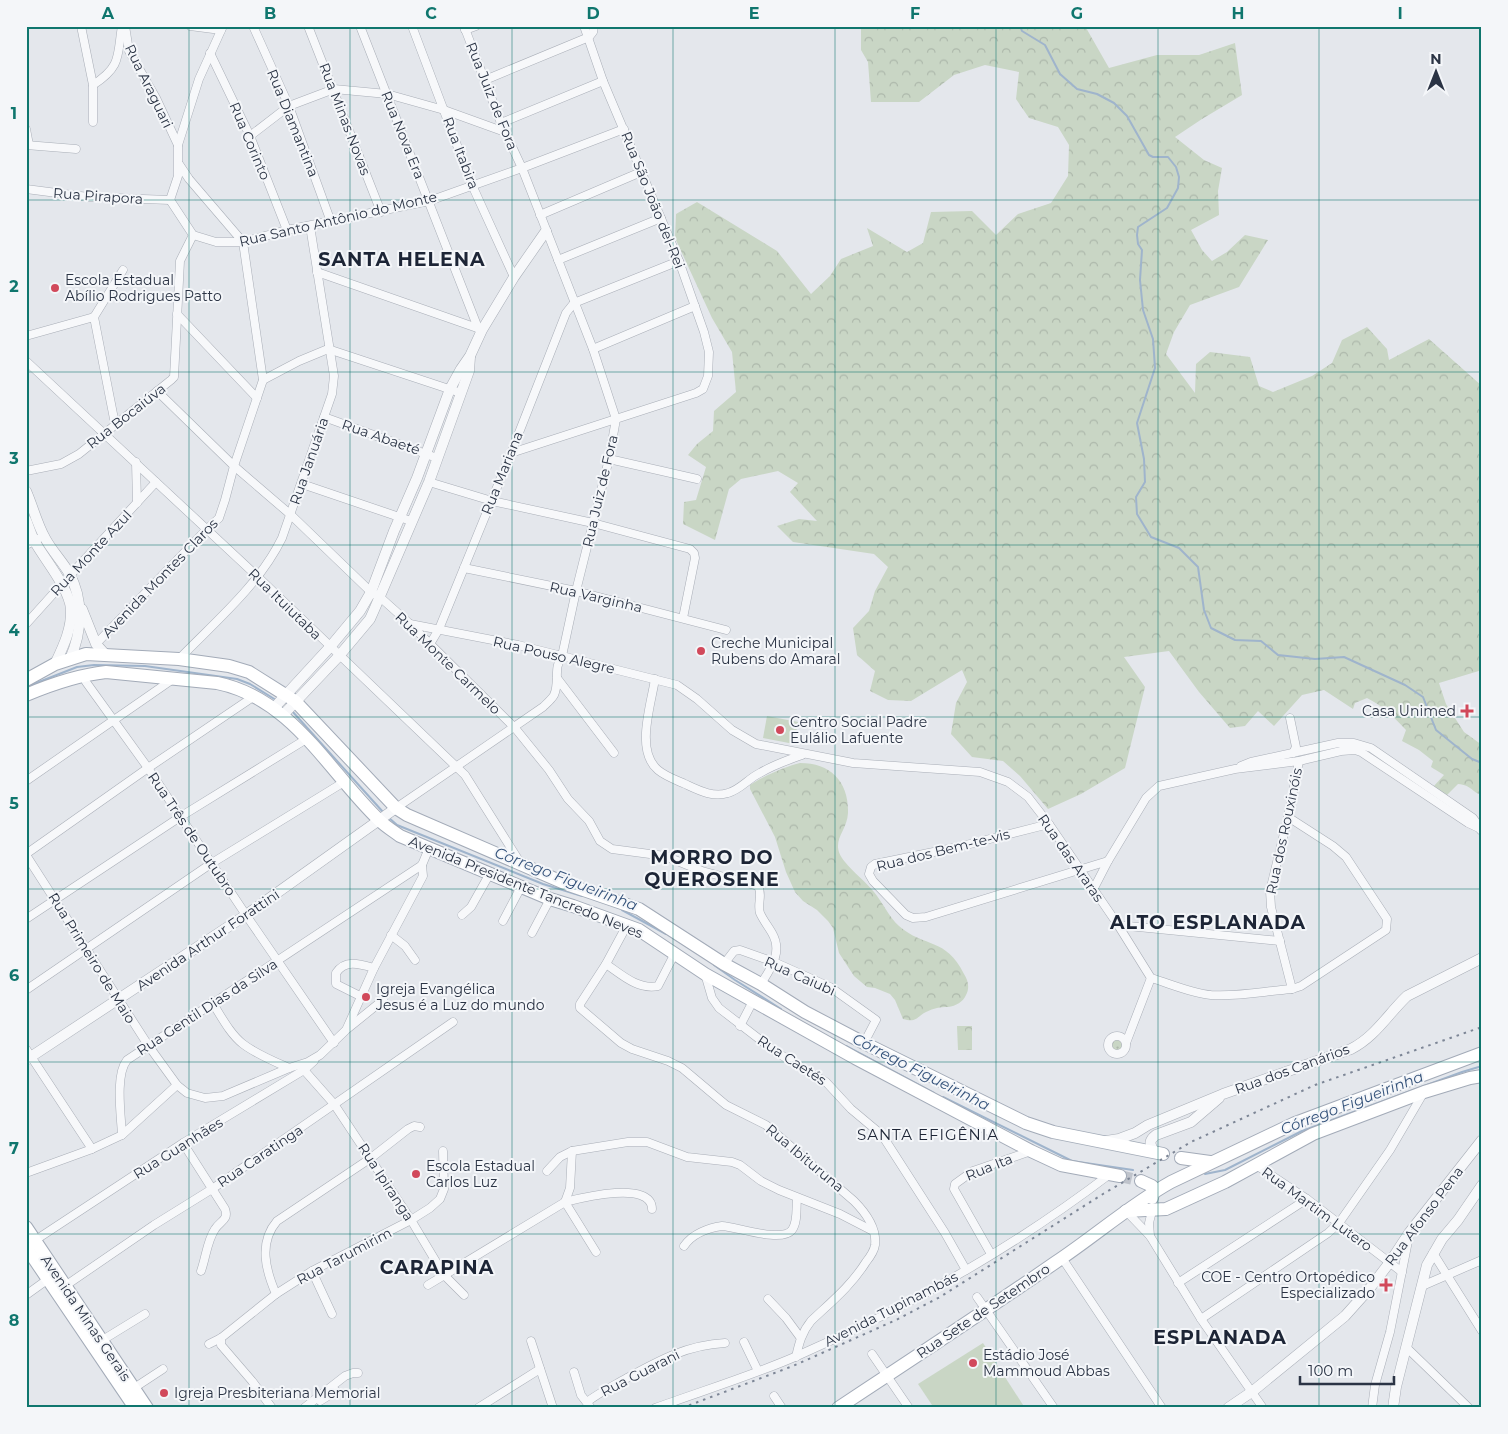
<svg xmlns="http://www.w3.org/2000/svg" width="1508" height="1434" viewBox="0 0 1508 1434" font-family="Montserrat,sans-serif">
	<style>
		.grass { fill: url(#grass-dots) }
		.forest { fill: url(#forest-crowns) }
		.garden { fill: #c9d6c5 }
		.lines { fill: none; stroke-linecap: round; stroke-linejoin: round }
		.stream { stroke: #9fb4cc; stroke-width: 2 }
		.primary-tunnel { stroke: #bfc3cb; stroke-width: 12; stroke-dasharray: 12 6; stroke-linecap: butt }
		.minor-casing { stroke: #a9aeb7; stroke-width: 9 }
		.tertiary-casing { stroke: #a9aeb7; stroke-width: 11 }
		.primary-casing { stroke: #a3abb8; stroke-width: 14 }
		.minor { stroke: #f7f8fa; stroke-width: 8 }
		.tertiary { stroke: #f7f8fa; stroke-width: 10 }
		.primary { stroke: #fff; stroke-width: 12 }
		.rail { stroke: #7d8696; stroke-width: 2; stroke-dasharray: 2.5 5; stroke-linecap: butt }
		.grid { fill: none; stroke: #0f766e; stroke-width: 1; stroke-opacity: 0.55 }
		.poi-dot { fill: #d1495b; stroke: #f4f6f9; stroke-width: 2 }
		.labels { text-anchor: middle; stroke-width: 4; stroke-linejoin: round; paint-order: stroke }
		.street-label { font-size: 14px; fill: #2b3445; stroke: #f4f6f9 }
		.poi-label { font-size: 14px; fill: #2b3445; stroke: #f4f6f9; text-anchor: start }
		.water-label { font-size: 15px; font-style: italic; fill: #34527a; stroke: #f4f6f9 }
		.neighbourhood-label { font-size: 15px; letter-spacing: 1px; fill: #1d2536; stroke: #f4f6f9 }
		.district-label { font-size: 19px; font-weight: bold; letter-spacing: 1px; fill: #1d2536; stroke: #f4f6f9 }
		.neatline { fill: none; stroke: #0f766e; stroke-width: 2 }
		.grid-label { font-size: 16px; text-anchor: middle; font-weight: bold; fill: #0f766e }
	</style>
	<defs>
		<pattern id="grass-dots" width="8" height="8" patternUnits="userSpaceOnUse" patternTransform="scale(1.25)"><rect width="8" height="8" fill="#c9d6c5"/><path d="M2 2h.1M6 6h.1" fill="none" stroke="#adb8ab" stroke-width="1.8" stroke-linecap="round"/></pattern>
		<pattern id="forest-crowns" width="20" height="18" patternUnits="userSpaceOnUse" patternTransform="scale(1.25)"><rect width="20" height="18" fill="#c9d6c5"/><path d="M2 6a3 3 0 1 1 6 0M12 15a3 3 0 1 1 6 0" fill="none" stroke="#adb8ab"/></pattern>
	</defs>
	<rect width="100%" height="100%" fill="#e4e7ec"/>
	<!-- grass -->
	<circle class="grass" cx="1117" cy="1045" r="8"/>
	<!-- forest -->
	<g class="forest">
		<path d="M861,26H1085L1109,68L1157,55H1199L1235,43L1242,95L1202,119L1175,137L1204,160L1222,168L1218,191L1219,215L1191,230L1202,250L1212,261L1227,252L1245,235L1268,240L1239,287L1190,305L1174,332L1166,354L1195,393L1196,364L1210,352L1250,357L1259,386L1273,392L1312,376L1332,363L1342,340L1367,327L1387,349L1389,360L1429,339L1482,386V670L1439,683L1446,704L1464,732L1482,745V795C1471,792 1472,785 1458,784L1447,795L1433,787L1444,775L1431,767L1433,761L1419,750L1402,741L1406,730C1394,717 1383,706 1367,698L1355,703L1353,709L1324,690L1302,695L1274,726L1258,711L1245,726L1230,728L1199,692L1169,651L1124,657L1145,687L1125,768L1081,794L1048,809L1020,776L1003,761L972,757L951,734L956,703L967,682L962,670L911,701L888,700L870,691L875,671L857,655L853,628L869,611L875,591L888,567L874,554L793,542L777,526L799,519L817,521L790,492L798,483L778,471L741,479L729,489L715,540L683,524L684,502L696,500L706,467L688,455L697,444L713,431L714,411L736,392L732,352L712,318L675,238L676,214L697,202L777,251L811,294L830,276L841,259L873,246L867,228L907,252L923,243L931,212L972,211L996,235L1018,214L1051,203L1068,176L1069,145L1058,127L1029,118L1016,99L1019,72L985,65L954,75L919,102H871L868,62L861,50Z"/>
		<path d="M800,763C831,763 849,782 848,813C847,833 828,842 845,862C854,873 865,881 874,892C883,903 889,917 899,926C924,948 946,937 964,974C968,980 970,988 966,995C963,1002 956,1006 948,1007C940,1007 934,1008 926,1012C916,1017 917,1023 903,1019L895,1000L890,994L875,988L867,987L854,976L839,953L833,928L828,921L817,910L803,901L795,892L786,872L775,837L750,789V785C761,777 787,766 800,763Z"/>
		<rect x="965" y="1026" width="7" height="24"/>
	</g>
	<!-- garden -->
	<g class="garden">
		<polygon points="767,716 798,722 794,744 763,738"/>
		<polygon points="957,1026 965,1026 965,1050 958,1050"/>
		<polygon points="983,1343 1025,1408 934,1408 918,1384"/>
	</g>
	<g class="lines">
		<!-- stream -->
		<g class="stream">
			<polyline points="1020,26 1022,31 1045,45 1060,74 1077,89 1097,94 1114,103 1127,116 1149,155 1153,157 1168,157 1176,167 1179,177 1178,188 1167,208 1138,227 1137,235 1138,244 1142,250 1140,280 1143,310 1153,339 1155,368 1137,423 1144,459 1145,482 1136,497 1137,514 1151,537 1179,548 1198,567 1204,610 1211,628 1235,640 1261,641 1278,655 1315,659 1344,657 1405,685 1423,697 1436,730 1472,759 1482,763"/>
			<polyline points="26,687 77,667 94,665 145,666 237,679 250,684 276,700"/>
			<polyline points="292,711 383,812"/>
			<polyline points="388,817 397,825 543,884 582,896"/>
			<polyline points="622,910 666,934"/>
			<polyline points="714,965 735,980 781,1009"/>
			<polyline points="846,1046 934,1093"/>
			<polyline points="943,1097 1072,1161 1133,1170"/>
			<polyline points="1205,1174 1225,1170 1302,1131 1462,1072 1482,1066"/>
		</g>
		<!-- primary-tunnel -->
		<polyline class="primary-tunnel" points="1120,1176 1141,1181"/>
		<defs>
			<g id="minor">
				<polyline points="81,26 93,85 93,122"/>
				<polyline points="125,26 129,51 156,98 178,145"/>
				<polyline points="190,26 221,30"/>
				<polyline points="253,26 289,106 331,222"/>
				<polyline points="308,26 381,212"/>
				<polyline points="360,26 478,328"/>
				<polyline points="412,26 472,185 514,277"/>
				<polyline points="465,30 476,26"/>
				<polyline points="210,53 250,136 287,230"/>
				<polyline points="485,80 589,37 593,32 594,26"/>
				<path d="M93,85C122,66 117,56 122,26"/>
				<polyline points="501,123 603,81"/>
				<polyline points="26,129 29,145"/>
				<polyline points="250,136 289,106 334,89 387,94 444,110 505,132"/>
				<polyline points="26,145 76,149"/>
				<polyline points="179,164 189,179 243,242 263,380"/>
				<polyline points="26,189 88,197 170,200"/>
				<polyline points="170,200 193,235 216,242 243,242 287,230 429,201 522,168 624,129"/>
				<polyline points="170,200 178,176 178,145 199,79 223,26"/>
				<polyline points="540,215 641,172"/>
				<polyline points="558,260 661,218"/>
				<polyline points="317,272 480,329"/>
				<polyline points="177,314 257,398"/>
				<polyline points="94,317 115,424"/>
				<polyline points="26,336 94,317 123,270"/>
				<polyline points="593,349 695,306"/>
				<polyline points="26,361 258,577 465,775 521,864"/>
				<path d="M157,391L234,466L291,515L371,592L381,598L410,624L515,728L549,770L568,799L589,821L600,841L612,849L665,856L702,871L758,886C763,894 757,904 760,913C763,920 768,926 772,933C783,952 771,968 761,984"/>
				<polyline points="324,417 437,458"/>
				<polyline points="511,453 696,393 703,389 708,376 709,352 704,332 679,261 603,81 584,26"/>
				<polyline points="609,459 697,479"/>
				<polyline points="136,462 137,503"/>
				<polyline points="26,471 61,464 79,454 171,380 174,377 180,261 193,235"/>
				<polyline points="429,482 492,501 593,523 690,549 694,553 695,558 683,618"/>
				<polyline points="302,484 411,521"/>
				<polyline points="26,545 38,539"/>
				<polyline points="464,568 576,591 726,630"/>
				<polyline points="26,624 62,584 156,482"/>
				<path d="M410,624L518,645L677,685L697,699L732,730L756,744L853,763L980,772L1008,782L1028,797L1049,824L1118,925L1151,978C1171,984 1191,993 1211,995C1237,997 1266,991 1292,989L1301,986L1386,930L1387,919L1346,857L1333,846L1288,817"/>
				<polyline points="96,644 206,530 219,518 225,500 234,466 263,380 299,361 328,349 461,393"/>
				<polyline points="430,644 439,629 511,453 566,313 574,303 679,261"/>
				<path d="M179,659C216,621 259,585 282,538L332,394L334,376L310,226"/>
				<polyline points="84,676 86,682 148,768 246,915 334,1043"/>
				<polyline points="557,678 614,753"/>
				<path d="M655,679C651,705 635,751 658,770C665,776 676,780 685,784C698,790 713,798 728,793C740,790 749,778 760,773C773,765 788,760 802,755"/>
				<polyline points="1290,718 1296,747 1293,753"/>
				<polyline points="1241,766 1251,762 1338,743 1354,743 1371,748 1473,818 1481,829"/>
				<polyline points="26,781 173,679"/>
				<path d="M396,808L543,707C546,704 552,699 554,695C560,682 553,668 562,656L576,591L609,459L616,419L593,349L522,168L501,123L464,26"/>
				<polyline points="1049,824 958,847 875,864 871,867 869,874 873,881 906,915 913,918 926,917 1108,861 1146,798 1159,786 1235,769 1299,761 1341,751 1355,750 1361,752 1468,823 1481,829"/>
				<polyline points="26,854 148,768 253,697"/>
				<polyline points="26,855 148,1045 177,1085 187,1093 205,1098 223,1096 289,1068 308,1062 320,1055 346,1030 383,1000"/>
				<polyline points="1093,890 1108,861"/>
				<polyline points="462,915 471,907 489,875"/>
				<polyline points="26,919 180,817 308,738"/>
				<polyline points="503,921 521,887"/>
				<path d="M627,925L606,964L580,1004V1008L621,1043L632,1049L668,1061L682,1068L726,1105L766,1125L854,1201C865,1212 877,1228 875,1245C874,1252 870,1257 866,1262C851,1286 831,1302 811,1321C802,1332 799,1343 796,1357"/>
				<polyline points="1118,925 1280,941"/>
				<polyline points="532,933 550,899"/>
				<polyline points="391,935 405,946 415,960"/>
				<path d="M606,964C622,975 638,990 658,986L675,953"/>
				<polyline points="724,964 734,951 740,950 774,962 830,987 876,1020 864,1043"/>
				<polyline points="705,974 712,998 719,1008 776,1052 826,1082 851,1109 882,1135 945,1233 966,1270"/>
				<polyline points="1292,989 1271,907 1270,891 1288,817 1299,761"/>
				<polyline points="26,990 212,863 344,782"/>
				<path d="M360,996L336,984V973C345,959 360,964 374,968"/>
				<path d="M212,1002C221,1016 230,1034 243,1044C256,1054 273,1061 289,1068"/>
				<polyline points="740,1026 753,1001"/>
				<polyline points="347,1028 374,968 423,876 422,865"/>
				<circle cx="1117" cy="1045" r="9"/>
				<polyline points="1126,1043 1151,978"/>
				<polyline points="26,1049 92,1149"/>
				<polyline points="304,1070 334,1104 411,1220 444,1275 464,1295"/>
				<polyline points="122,1135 177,1085"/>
				<path d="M183,1143L225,1209C229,1220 220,1221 215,1229C207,1241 206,1257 201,1271"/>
				<polyline points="572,1151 570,1188 565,1202 596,1252"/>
				<polyline points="1256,1165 1307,1199 1402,1272"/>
				<polyline points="547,1171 560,1157 572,1151 628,1142 647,1142 687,1157 732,1162 740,1165 761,1181 779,1190 840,1214 873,1231"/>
				<path d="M26,1173L92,1149L122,1135C121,1115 115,1075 127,1060L422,865L429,848"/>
				<polyline points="1126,1211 1150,1236 1201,1319 1263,1408"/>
				<polyline points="1150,1236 1149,1223 1152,1211"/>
				<polyline points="34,1241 183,1143 304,1070 314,1061"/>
				<path d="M684,1246C692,1234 708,1228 722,1226C737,1227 782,1243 792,1230C798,1222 796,1207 797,1198"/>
				<polyline points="1433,1253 1482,1331"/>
				<polyline points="991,1254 954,1189 955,1184 973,1171 1031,1151"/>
				<polyline points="1062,1258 1162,1408"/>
				<polyline points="312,1271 332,1314"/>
				<polyline points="1178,1283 1307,1199"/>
				<path d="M428,1285L565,1202C581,1198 652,1180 652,1209"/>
				<polyline points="65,1286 154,1225 212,1189 453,1022"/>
				<polyline points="1422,1286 1482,1260"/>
				<path d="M276,1294C266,1271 258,1243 277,1221L371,1158L408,1129L414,1126L420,1127"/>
				<polyline points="26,1295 51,1277"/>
				<polyline points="977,1297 1054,1408"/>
				<polyline points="768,1299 786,1318 800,1337"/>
				<polyline points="1201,1319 1328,1233 1339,1223 1390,1150 1424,1092"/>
				<polyline points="221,1338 221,1345 252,1381 272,1408"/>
				<polyline points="101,1341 145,1314"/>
				<polyline points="531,1341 553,1408"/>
				<polyline points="744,1342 758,1371"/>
				<polyline points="209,1344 221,1338 276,1294 312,1271 411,1220 430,1208 440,1199 444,1189 443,1151"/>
				<polyline points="1407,1348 1469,1408"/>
				<polyline points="872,1354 909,1408"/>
				<polyline points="574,1372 581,1395 591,1408"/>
				<polyline points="131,1390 163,1369"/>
				<polyline points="774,1396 782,1408"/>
				<polyline points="320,1401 336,1391"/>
				<path d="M587,1402C600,1392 613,1386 627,1378C660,1360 687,1345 725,1343"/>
				<polyline points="304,1408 345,1376 353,1373 358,1373"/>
				<polyline points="478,1408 540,1369"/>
				<path d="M655,1408C702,1391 751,1376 797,1356C907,1308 1014,1247 1110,1174"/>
				<polyline points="1372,1408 1375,1385 1390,1332 1409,1236"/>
			</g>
			<g id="tertiary">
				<path d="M26,491C33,507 37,524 45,538C52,551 62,561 69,573C84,600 82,632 70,659"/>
				<path d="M26,520C29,527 31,535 35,542C45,560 69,588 71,609C72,629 63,647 55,664"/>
				<polyline points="82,609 96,644 105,654"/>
				<polyline points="273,709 330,647 360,611 371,592 394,531 417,478 450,389 461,369 470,356 482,330 514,277 546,231"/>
				<polyline points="283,715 339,656 370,619 374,610 429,482 469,371 470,357"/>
				<polyline points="1481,829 1482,830"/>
				<polyline points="26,1060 246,915 396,808"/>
				<path d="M1106,1141L1119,1139L1135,1133L1148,1125L1223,1094L1351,1049C1375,1037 1388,1014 1407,996L1482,958"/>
				<path d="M1154,1152C1150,1144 1148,1141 1156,1135L1191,1122L1219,1098"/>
				<polyline points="1228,1408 1253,1391 1345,1316 1370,1288 1390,1262 1409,1233 1482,1140"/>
				<polyline points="1393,1408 1396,1387 1427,1265 1442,1239 1458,1220 1482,1185"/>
			</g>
			<g id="primary">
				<polyline points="26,680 55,664 86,654 179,659 229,666 249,672 295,701 396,808 407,815 569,885 639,909 724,964 761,984 805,1012 864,1043 1026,1123 1053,1132 1163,1154"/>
				<path d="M26,695C52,684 78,675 106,672L217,683C292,698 328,771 379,820C385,826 393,831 400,836L550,899L573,906L639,930L705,974L855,1058L1031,1151L1061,1165L1120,1176"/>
				<polyline points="1181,1158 1210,1162"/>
				<polyline points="1141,1181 1152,1186 1153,1192 1152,1198"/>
				<polyline points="1126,1211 1166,1209 1225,1182 1313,1134 1424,1092 1470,1078 1482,1076"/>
				<polyline points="26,1227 147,1408"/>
				<polyline points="26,1247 135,1408"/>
				<path d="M838,1408C911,1360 984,1312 1056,1262C1095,1236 1130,1205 1171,1182L1295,1123L1482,1053"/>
			</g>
		</defs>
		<!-- minor casing -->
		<use href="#minor" class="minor-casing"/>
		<!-- tertiary casing -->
		<use href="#tertiary" class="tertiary-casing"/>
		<!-- primary casing -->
		<use href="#primary" class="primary-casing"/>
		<!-- minor -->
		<use href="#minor" class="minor"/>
		<!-- tertiary -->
		<use href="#tertiary" class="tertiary"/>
		<!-- primary -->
		<use href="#primary" class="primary"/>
		<!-- rail -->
		<polyline class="rail" points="682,1408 793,1366 896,1320 940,1297 1103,1194 1191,1142 1315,1085 1482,1027"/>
	</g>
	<!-- grid -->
	<path class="grid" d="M189,26V1408M350,26V1408M512,26V1408M673,26V1408M835,26V1408M996,26V1408M1158,26V1408M1319,26V1408M26,200H1482M26,372H1482M26,545H1482M26,717H1482M26,889H1482M26,1062H1482M26,1234H1482"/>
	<!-- markers -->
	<g class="poi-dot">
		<circle cx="55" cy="288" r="5"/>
		<circle cx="701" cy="651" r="5"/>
		<path d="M1464.5 703.5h5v5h5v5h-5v5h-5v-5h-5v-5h5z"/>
		<circle cx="780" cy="730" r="5"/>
		<circle cx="366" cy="997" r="5"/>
		<circle cx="416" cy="1174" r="5"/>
		<path d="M1383.5 1277.5h5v5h5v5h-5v5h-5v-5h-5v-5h5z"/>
		<circle cx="973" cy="1363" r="5"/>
		<circle cx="164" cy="1393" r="5"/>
	</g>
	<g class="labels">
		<!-- street labels -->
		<g class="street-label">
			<text transform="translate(149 86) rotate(64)" y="5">Rua Araguari</text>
			<text transform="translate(492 96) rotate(68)" y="5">Rua Juiz de Fora</text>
			<text transform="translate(345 119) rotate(69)" y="5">Rua Minas Novas</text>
			<text transform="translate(293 123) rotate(68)" y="5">Rua Diamantina</text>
			<text transform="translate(403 135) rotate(68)" y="5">Rua Nova Era</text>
			<text transform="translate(250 141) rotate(67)" y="5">Rua Corinto</text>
			<text transform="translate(461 153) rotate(69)" y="5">Rua Itabira</text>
			<text transform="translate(98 196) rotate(4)" y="5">Rua Pirapora</text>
			<text transform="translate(653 200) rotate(68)" y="5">Rua São João del-Rei</text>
			<text transform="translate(338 219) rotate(-13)" y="5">Rua Santo Antônio do Monte</text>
			<text transform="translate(126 416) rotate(-38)" y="5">Rua Bocaiúva</text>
			<text transform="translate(381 437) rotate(19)" y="5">Rua Abaeté</text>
			<text transform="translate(309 461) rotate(-71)" y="5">Rua Januária</text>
			<text transform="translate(502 473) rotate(-68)" y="5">Rua Mariana</text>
			<text transform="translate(600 491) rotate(-77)" y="5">Rua Juiz de Fora</text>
			<text transform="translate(91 553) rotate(-47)" y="5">Rua Monte Azul</text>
			<text transform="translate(160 578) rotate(-46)" y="5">Avenida Montes Claros</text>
			<text transform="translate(596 597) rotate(13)" y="5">Rua Varginha</text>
			<text transform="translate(285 604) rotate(44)" y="5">Rua Ituiutaba</text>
			<text transform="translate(554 655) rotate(13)" y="5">Rua Pouso Alegre</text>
			<text transform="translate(448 663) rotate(44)" y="5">Rua Monte Carmelo</text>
			<text transform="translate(1284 831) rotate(-78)" y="5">Rua dos Rouxinóis</text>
			<text transform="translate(192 834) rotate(56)" y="5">Rua Três de Outubro</text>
			<text transform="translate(943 850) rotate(-14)" y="5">Rua dos Bem-te-vis</text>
			<text transform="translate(1071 858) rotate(55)" y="5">Rua das Araras</text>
			<text transform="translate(526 887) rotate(22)" y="5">Avenida Presidente Tancredo Neves</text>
			<text transform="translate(208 940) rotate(-34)" y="5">Avenida Arthur Forattini</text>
			<text transform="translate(92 958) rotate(58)" y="5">Rua Primeiro de Maio</text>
			<text transform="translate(800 976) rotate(24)" y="5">Rua Caiubi</text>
			<text transform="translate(207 1007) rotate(-33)" y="5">Rua Gentil Dias da Silva</text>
			<text transform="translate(792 1060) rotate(33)" y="5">Rua Caetés</text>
			<text transform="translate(1292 1069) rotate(-20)" y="5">Rua dos Canários</text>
			<text transform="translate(178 1148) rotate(-32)" y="5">Rua Guanhães</text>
			<text transform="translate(260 1156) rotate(-34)" y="5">Rua Caratinga</text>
			<text transform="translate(805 1158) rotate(40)" y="5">Rua Ibituruna</text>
			<text transform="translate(989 1167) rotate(-22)" y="5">Rua Ita</text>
			<text transform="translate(386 1182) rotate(57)" y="5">Rua Ipiranga</text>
			<text transform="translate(1317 1209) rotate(36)" y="5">Rua Martim Lutero</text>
			<text transform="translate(1424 1216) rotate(-53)" y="5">Rua Afonso Pena</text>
			<text transform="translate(344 1256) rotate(-28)" y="5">Rua Tarumirim</text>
			<text transform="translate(891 1309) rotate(-27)" y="5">Avenida Tupinambás</text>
			<text transform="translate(983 1311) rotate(-34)" y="5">Rua Sete de Setembro</text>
			<text transform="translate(86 1318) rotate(56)" y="5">Avenida Minas Gerais</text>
			<text transform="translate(640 1373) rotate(-27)" y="5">Rua Guarani</text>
		</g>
		<!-- poi labels -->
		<g class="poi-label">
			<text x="65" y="285">Escola Estadual<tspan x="65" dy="16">Abílio Rodrigues Patto</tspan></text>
			<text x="711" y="648">Creche Municipal<tspan x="711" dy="16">Rubens do Amaral</tspan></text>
			<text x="1456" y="716" text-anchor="end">Casa Unimed</text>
			<text x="790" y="727">Centro Social Padre<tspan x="790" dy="16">Eulálio Lafuente</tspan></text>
			<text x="376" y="994">Igreja Evangélica<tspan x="376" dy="16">Jesus é a Luz do mundo</tspan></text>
			<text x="426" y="1171">Escola Estadual<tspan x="426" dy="16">Carlos Luz</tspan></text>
			<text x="1375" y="1282" text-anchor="end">COE - Centro Ortopédico<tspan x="1375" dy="16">Especializado</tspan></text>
			<text x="983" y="1360">Estádio José<tspan x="983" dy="16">Mammoud Abbas</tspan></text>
			<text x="174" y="1398">Igreja Presbiteriana Memorial</text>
		</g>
		<!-- water labels -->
		<g class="water-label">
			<text transform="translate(566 879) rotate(21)" y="5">Córrego Figueirinha</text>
			<text transform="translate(921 1072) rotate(27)" y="5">Córrego Figueirinha</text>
			<text transform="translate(1352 1103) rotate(-21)" y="5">Córrego Figueirinha</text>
		</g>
		<!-- neighbourhood labels -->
		<g class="neighbourhood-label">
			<text x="928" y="1140">SANTA EFIGÊNIA</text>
		</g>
		<!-- district labels -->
		<g class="district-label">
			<text x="402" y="266">SANTA HELENA</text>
			<text x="712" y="864">MORRO DO<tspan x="712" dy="22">QUEROSENE</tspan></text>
			<text x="1208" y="929">ALTO ESPLANADA</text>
			<text x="437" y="1274">CARAPINA</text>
			<text x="1220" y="1344">ESPLANADA</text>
		</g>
	</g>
	<!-- border -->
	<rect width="1508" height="1434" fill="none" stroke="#f4f6f9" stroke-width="55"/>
	<!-- north arrow -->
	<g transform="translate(1436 72)" stroke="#f4f6f9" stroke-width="4" paint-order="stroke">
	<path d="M0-4L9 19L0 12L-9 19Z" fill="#2b3445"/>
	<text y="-8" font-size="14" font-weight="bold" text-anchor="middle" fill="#2b3445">N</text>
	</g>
	<!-- scale -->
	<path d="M1300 1376v8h94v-8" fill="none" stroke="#2b3445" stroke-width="2.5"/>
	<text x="1308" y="1376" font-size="15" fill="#2b3445" stroke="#f4f6f9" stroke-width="4" paint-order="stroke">100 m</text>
	<rect x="28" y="28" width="1452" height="1378" class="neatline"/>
	<g class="grid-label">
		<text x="108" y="19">A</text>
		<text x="270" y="19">B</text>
		<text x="431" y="19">C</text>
		<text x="593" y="19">D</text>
		<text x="754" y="19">E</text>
		<text x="915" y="19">F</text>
		<text x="1077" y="19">G</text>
		<text x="1238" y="19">H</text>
		<text x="1400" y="19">I</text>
		<text x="14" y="119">1</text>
		<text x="14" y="292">2</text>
		<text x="14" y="464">3</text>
		<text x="14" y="636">4</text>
		<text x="14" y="809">5</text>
		<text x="14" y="981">6</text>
		<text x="14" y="1154">7</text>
		<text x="14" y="1326">8</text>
	</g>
</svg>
